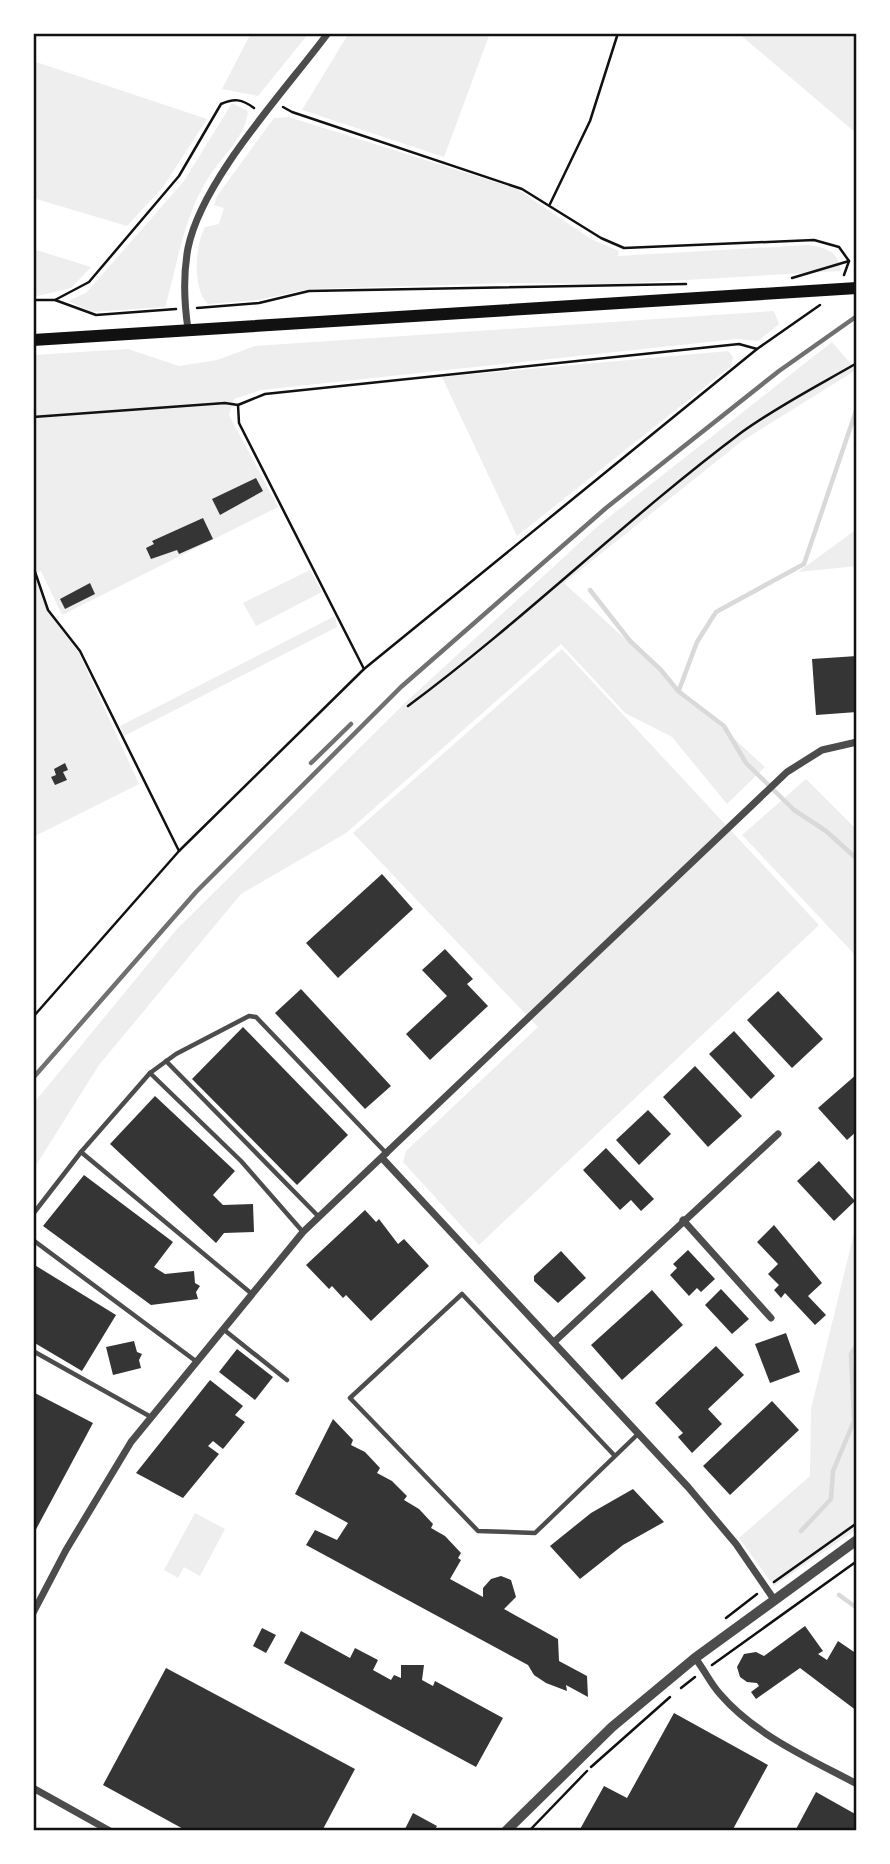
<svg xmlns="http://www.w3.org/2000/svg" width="890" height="1864" viewBox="0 0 890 1864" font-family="'PT Serif',serif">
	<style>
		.green { fill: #eee }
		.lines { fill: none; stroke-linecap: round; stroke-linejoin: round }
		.stream { stroke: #d9d9d9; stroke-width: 4.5 }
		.building { fill: #353535 }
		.path { stroke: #111; stroke-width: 2.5 }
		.service { stroke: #4c4c4c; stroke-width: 4.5 }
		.minor { stroke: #4c4c4c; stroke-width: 7 }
		.tertiary { stroke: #4c4c4c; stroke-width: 10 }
		.secondary { stroke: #111; stroke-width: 12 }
		.rail { stroke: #707070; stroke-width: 4.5 }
		.neatline { fill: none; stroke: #111; stroke-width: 2.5 }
	</style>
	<rect width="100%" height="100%" fill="#fff"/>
	<!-- green -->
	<g class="green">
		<polygon points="251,33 309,33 258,96 222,89"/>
		<polygon points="349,33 490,33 444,157 302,110"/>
		<polygon points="738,33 857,33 857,134"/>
		<polygon points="33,61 207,119 163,187 127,226 33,198"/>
		<path d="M232,103L248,111C246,137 220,158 207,180C183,219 178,263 165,307L92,312L68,301L86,293L184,181Z"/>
		<path d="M289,117L517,189L591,239L619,251L618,256L808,245C827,248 838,251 841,271L616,284L508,283L310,289L258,300L208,304C192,289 195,246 205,227L219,224L224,208L214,205L217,196L274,118Z"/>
		<polygon points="33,249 91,267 71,288 33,297"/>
		<polygon points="774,311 779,324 758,341 737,339 261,390 234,399 229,415 278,507 62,615 41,571 34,574 47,610 79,653 139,784 33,837 33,355 128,349 179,366 217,360 255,346"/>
		<polygon points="832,342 856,370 742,441 564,583 765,767 727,804 672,737 625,713 561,644 346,833 241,894 99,1065 33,1170 33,1104 177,929 408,700 599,525"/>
		<polygon points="728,351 733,357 731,366 517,536 442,377"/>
		<polygon points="857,529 857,566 798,572"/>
		<polygon points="310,570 322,592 256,626 243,603"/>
		<polygon points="335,616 337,627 124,736 120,726"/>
		<polygon points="562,649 819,925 479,1245 403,1162 406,1151 538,1027 353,833"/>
		<polygon points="806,779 857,830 857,957 742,835"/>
		<polygon points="857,1221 857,1529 774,1586 739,1538 810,1476 811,1409"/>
		<polygon points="195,1513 225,1529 200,1576 184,1567 178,1578 164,1570"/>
	</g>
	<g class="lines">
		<!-- stream -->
		<g class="stream">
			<polyline points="590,590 630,641 661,670 678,691 724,726 746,763 794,810 826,831 857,859"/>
			<polyline points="679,690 697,642 716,612 804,564 857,408"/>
			<polyline points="801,1531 831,1499 833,1471 854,1421 851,1354 857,1345"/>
			<polyline points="839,1595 857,1608"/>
		</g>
	</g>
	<!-- building -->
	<g class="building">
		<polygon points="256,478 263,491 220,515 212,499"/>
		<polygon points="203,518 213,539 179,554 177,550 151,559 146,548 154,544 152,541"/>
		<polygon points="90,583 95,594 65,609 60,599"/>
		<polygon points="857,656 857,712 816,715 812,659"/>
		<polygon points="65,763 68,770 63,772 67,780 55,785 51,777 56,775 54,769"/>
		<polygon points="382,874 413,909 338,978 306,943"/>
		<polygon points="445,949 473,979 467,984 488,1006 430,1060 406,1034 447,996 422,970"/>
		<polygon points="301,989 391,1086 365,1109 275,1013"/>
		<polygon points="778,991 823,1039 792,1068 747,1020"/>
		<polygon points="243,1027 348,1135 297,1185 192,1079"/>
		<polygon points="734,1031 775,1076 751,1099 709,1054"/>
		<polygon points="695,1066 742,1116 708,1147 663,1097"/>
		<polygon points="857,1074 857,1131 847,1140 818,1108"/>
		<polygon points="155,1096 235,1171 213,1195 223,1205 253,1204 254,1232 224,1233 216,1243 110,1144"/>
		<polygon points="648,1110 671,1134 639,1165 616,1140"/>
		<polygon points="606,1148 654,1199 641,1211 631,1200 620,1210 583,1170"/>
		<polygon points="819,1161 855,1201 834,1221 797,1181"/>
		<polygon points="84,1175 173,1242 154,1267 165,1274 194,1271 195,1283 200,1286 196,1292 198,1299 151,1305 43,1226"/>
		<polygon points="365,1210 376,1222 379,1219 398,1244 404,1239 429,1266 371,1321 346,1295 343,1298 332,1286 329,1289 306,1265"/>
		<polygon points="774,1225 822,1283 808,1296 826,1315 815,1325 785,1293 781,1298 774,1290 779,1285 768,1274 778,1264 757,1242"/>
		<polygon points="688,1250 715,1279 701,1292 697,1288 689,1296 670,1275 677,1268 673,1264"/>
		<polygon points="561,1251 586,1278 558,1303 534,1281 534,1276"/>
		<polygon points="33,1264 116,1315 82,1371 33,1342"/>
		<polygon points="721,1289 749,1319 732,1334 705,1305"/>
		<polygon points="652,1290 683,1325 622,1380 591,1345"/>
		<polygon points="786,1333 800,1372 770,1383 755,1344"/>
		<polygon points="134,1341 137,1352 142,1354 139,1360 141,1368 113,1375 106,1347"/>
		<polygon points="716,1346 744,1375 708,1409 722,1424 692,1453 678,1437 683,1433 655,1403"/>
		<polygon points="237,1349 273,1377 255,1400 219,1372"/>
		<polygon points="210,1380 243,1406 235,1415 245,1422 223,1449 213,1441 208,1446 219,1454 183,1498 136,1473"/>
		<polygon points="33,1392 93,1423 33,1535"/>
		<polygon points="772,1401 799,1430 730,1495 703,1466"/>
		<polygon points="333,1419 353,1440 351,1445 365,1452 380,1468 377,1473 392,1481 407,1496 404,1500 419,1509 433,1524 431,1528 445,1536 461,1553 458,1558 461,1560 450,1579 483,1597 483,1588 491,1579 501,1576 511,1580 516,1597 504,1609 558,1639 559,1661 587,1676 588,1697 566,1685 567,1691 546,1683 534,1675 528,1665 306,1545 315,1530 337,1540 348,1523 295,1494"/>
		<polygon points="633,1489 664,1522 623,1545 580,1579 550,1546 591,1513"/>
		<polygon points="805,1626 823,1651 818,1654 827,1660 838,1641 857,1654 857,1711 800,1668 756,1699 751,1692 759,1686 757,1683 747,1682 740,1677 737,1667 744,1654 756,1652 764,1656"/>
		<polygon points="262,1628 276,1635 266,1653 253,1646"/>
		<polygon points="301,1631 350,1658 355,1648 378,1660 373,1670 391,1680 394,1675 401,1678 401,1665 424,1665 422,1680 433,1686 435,1681 503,1718 476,1767 284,1663"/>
		<polygon points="166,1668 355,1769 322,1831 187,1831 103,1785"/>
		<polygon points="674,1713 768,1765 732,1831 579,1831 604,1786 627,1798"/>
		<polygon points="816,1792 857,1815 857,1831 795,1831"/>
		<polygon points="413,1813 437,1826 434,1831 404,1831"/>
	</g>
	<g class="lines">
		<!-- path -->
		<g class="path">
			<polyline points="283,107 292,112 522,189 601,238 624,248 814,240 839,247 849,261 844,275"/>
			<polyline points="550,204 590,121 618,33"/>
			<polyline points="792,278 849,261"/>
			<path d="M33,300H55L89,282L179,176L221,104C234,98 242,99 254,108"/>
			<polyline points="55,300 96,315 176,309"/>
			<polyline points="197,308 259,303 309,291 686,284"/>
			<polyline points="33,417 225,403 238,405"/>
			<polyline points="33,566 48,610 80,651 179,851"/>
			<polyline points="364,669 239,423 238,405 265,394 739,344 757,349"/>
			<path d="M408,706C524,620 627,518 742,432C778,406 819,385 857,363"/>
			<polyline points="33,1017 179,851 364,669 757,349 820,305"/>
			<polyline points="774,1582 857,1523"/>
			<polyline points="726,1618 757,1594"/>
			<polyline points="712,1665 857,1561"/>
			<polyline points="681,1688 695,1677"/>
			<polyline points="591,1767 670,1697"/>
			<polyline points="529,1831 587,1771"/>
		</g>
		<!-- service -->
		<g class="service">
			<polyline points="166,1061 319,1217"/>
			<polyline points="150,1073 176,1054 249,1016 256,1017 387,1154"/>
			<polyline points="33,1214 81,1152"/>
			<polyline points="33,1240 197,1362"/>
			<polyline points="252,1294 81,1152 150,1073 241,1161 303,1232"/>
			<polyline points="223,1329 287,1380"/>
			<polyline points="33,1351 151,1417"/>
			<polyline points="614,1455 462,1294 350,1398 478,1531 535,1533 638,1434"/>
		</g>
		<!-- minor -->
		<g class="minor">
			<path d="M188,329C184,302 183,275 188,248C202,179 285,91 328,33"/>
			<polyline points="382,1158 688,1487 736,1544 773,1598"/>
			<polyline points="683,1220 771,1318"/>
			<polyline points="554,1342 778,1134"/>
			<polyline points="33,1613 66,1550 131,1442 303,1232 787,772 822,750 857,742"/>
			<path d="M695,1658C704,1669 710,1683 720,1694C755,1735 810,1759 857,1784"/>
			<polyline points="33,1788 110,1831"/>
		</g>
		<!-- tertiary -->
		<polyline class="tertiary" points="506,1831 612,1727 695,1658 857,1540"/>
		<!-- secondary -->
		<polyline class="secondary" points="33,340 857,288"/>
		<!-- rail -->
		<g class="rail">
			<polyline points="311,763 351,724"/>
			<polyline points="33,1078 196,892 401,687 606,508 779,371 857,316"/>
		</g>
	</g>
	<!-- border -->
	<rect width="890" height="1864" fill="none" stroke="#ffffff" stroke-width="70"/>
	<rect x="35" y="35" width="820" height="1794" class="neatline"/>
</svg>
